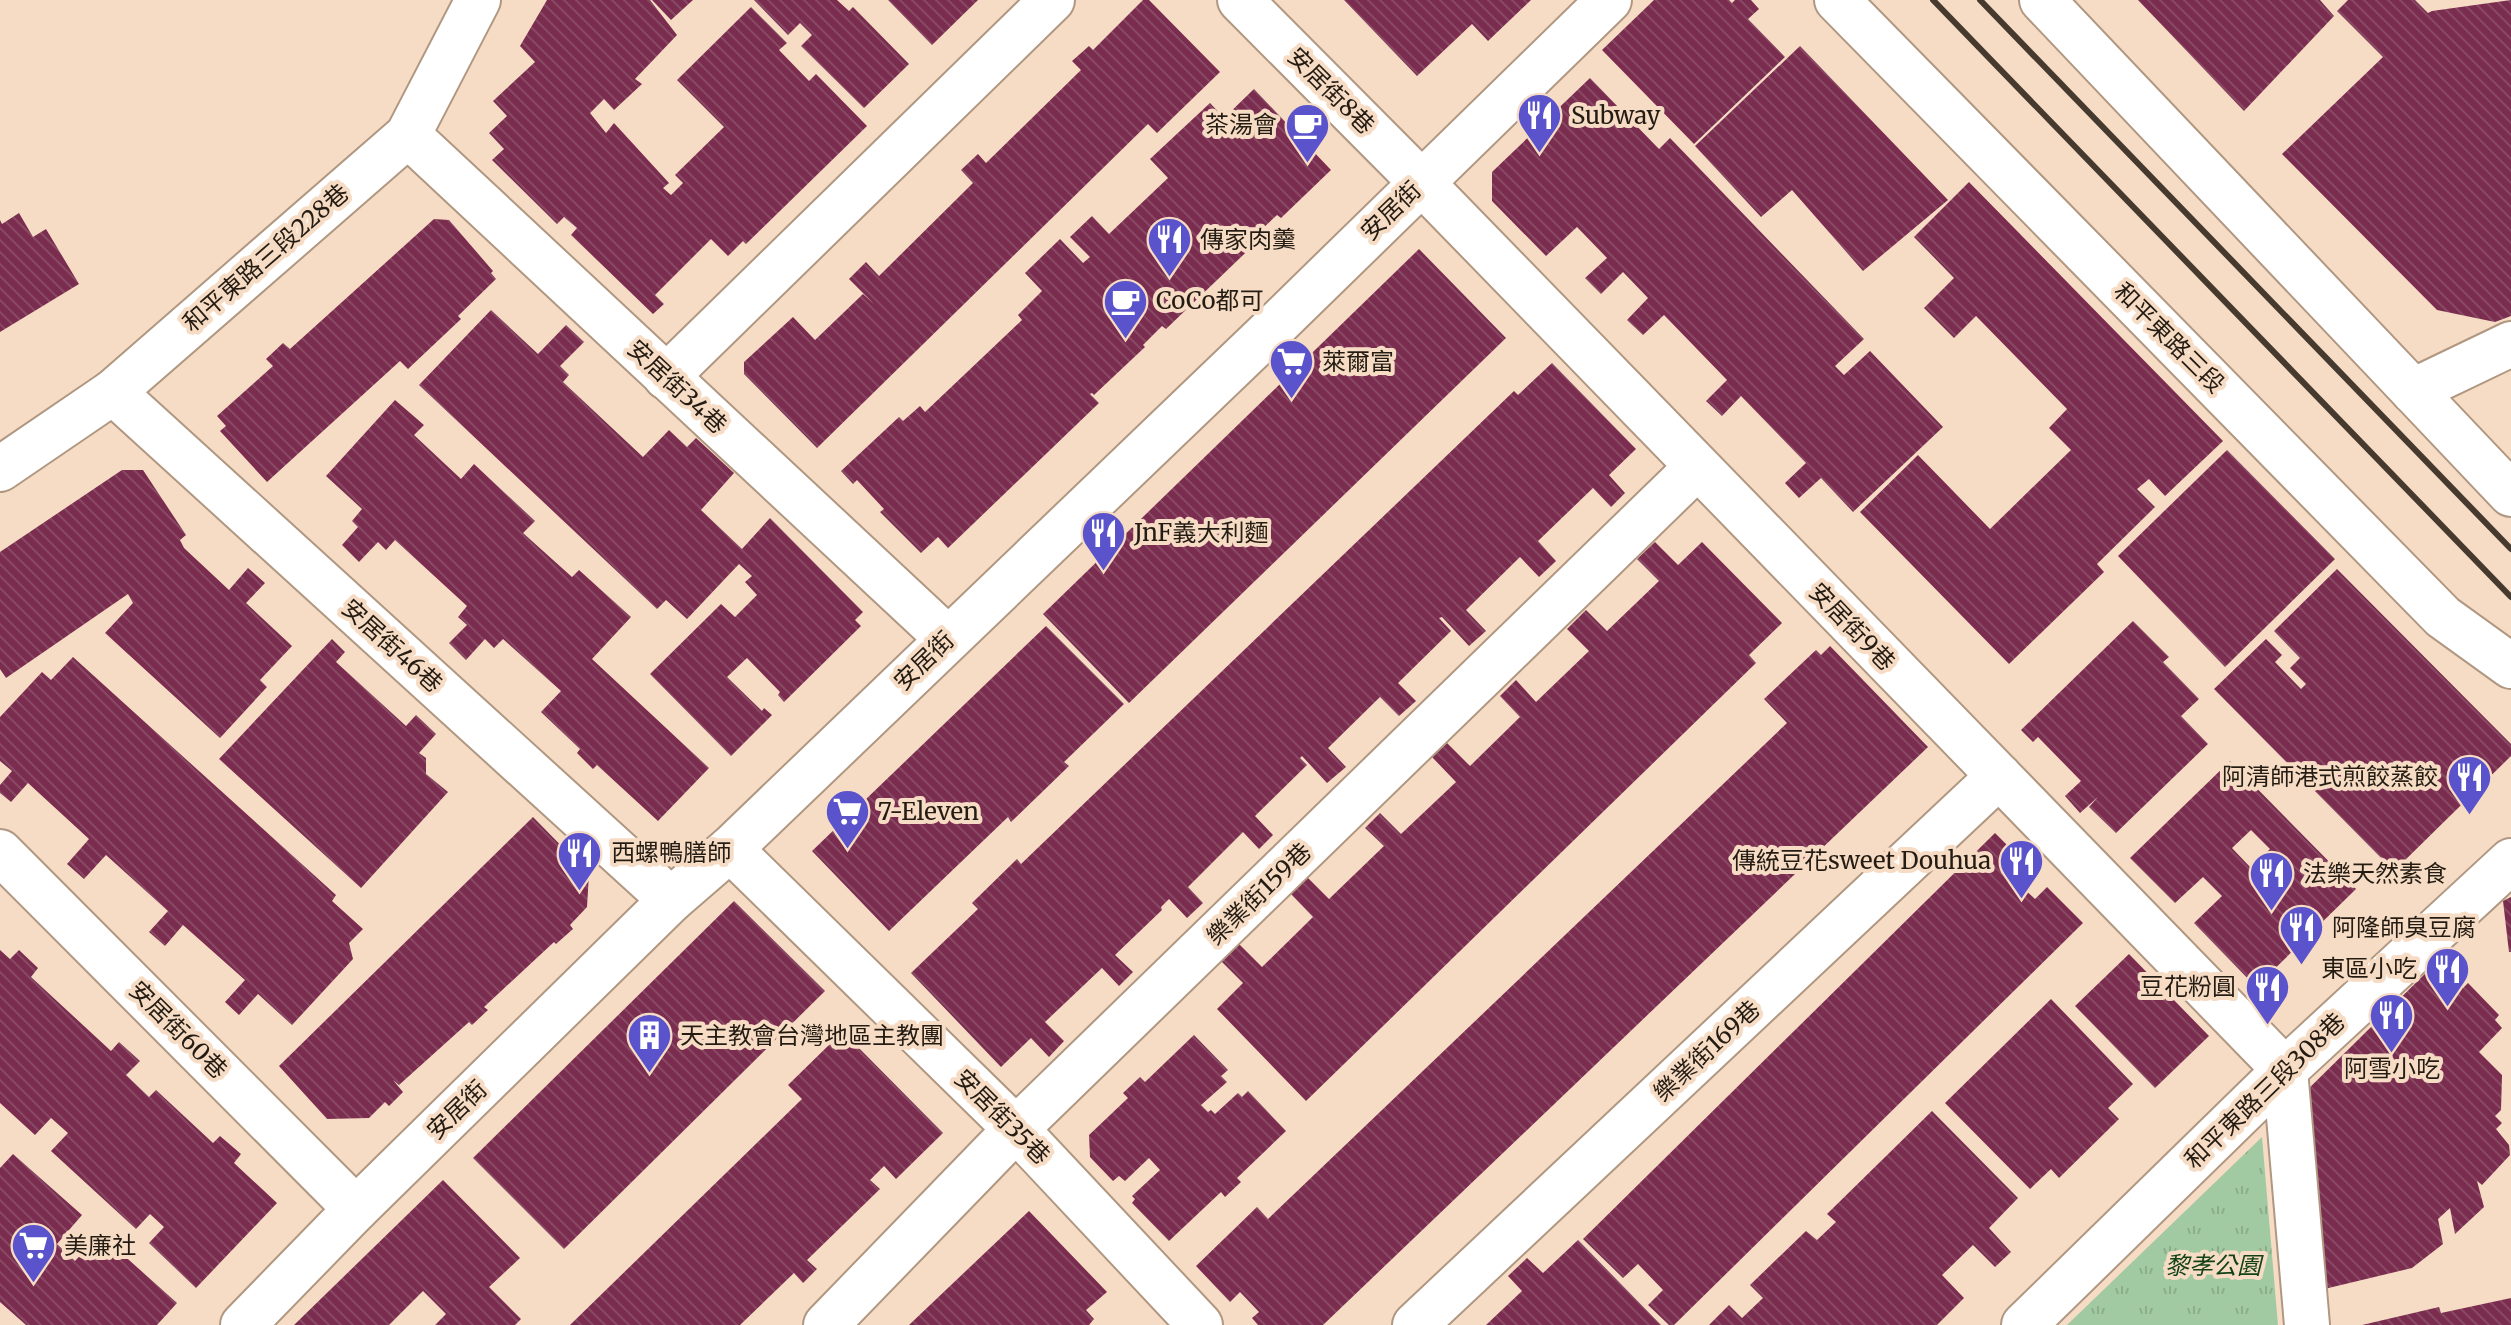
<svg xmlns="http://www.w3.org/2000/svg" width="2511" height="1325" viewBox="0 0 2511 1325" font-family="Merriweather,'Noto Sans TC',serif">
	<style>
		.park { fill: url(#park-tufts) }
		.building { fill: url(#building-back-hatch); fill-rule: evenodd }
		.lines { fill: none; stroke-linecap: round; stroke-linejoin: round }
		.minor-casing { stroke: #b09781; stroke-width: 48 }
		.major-casing { stroke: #b09781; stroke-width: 48 }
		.minor { stroke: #fff; stroke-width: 44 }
		.major { stroke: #fff; stroke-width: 44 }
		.rail { stroke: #463a2f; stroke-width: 6 }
		.labels { text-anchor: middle; stroke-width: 8; stroke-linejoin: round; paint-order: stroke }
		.street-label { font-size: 24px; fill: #241b12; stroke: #f7dcc5 }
		.poi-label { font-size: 24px; fill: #241b12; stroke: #f7dcc5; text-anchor: start }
		.park-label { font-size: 24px; font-style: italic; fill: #124117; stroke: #f7dcc5 }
	</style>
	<defs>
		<pattern id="park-tufts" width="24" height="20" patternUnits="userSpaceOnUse" patternTransform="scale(2)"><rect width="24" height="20" fill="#a2caa2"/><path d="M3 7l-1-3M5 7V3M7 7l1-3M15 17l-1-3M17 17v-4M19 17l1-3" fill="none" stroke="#8bad8a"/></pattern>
		<pattern id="building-back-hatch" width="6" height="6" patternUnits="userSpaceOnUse" patternTransform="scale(2)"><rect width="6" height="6" fill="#7b2d4f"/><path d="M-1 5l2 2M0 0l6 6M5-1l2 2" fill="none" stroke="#884964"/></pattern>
	</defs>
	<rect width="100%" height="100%" fill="#f7dcc5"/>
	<!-- park -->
	<polygon class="park" points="2262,1137 2278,1325 2067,1325"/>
	<!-- building -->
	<g class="building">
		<polygon points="547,0 650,0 677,35 635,79 642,84 614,110 604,99 590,113 606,133 614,123 669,183 663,188 671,195 683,183 675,175 724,127 677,80 751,7 787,43 779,50 809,81 816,74 867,126 746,244 743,241 728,256 711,239 655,295 664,304 653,314 571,235 577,228 564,217 557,224 492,160 504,149 489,133 507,116 493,101 535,62 520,46"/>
		<polygon points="652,0 693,0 671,20"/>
		<polygon points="754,0 837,0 849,11 853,7 909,64 864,108 801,46 812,35 800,23 788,35"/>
		<polygon points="888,0 978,0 932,45"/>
		<polygon points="1143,0 1149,0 1220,72 1157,133 1148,124 817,448 744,374 744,362 793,317 815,340 863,294 874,304 849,279 866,262 879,276 973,183 961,170 978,154 986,163 1081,70 1072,61 1089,46 1093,50"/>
		<polygon points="1344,0 1531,0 1488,41 1472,24 1417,76"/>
		<polygon points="1654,0 1729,0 1732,3 1735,0 1751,0 1759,9 1748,19 1785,57 1694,144 1602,50"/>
		<polygon points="2138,0 2320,0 2334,16 2244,111"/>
		<polygon points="2348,0 2415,0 2428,13 2432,11 2511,0 2511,316 2495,322 2437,310 2282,154 2383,57 2337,11"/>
		<polygon points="1800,46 1948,200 1863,271 1792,190 1761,217 1695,146"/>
		<polygon points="1590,78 1659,149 1670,138 1864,339 1835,366 1844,375 1870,351 1943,427 1853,512 1821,478 1799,498 1785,483 1806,463 1741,396 1722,416 1706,401 1727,380 1664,315 1643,335 1627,320 1648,298 1623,272 1601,294 1585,278 1607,258 1577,227 1546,256 1492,201 1492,172"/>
		<polygon points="1254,89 1331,170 1281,218 1277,215 1260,231 1264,235 1166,329 1162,326 1143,345 1145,347 1094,395 1092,393 1090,394 1099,403 948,548 938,537 921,553 880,512 884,509 857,480 853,484 841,471 899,417 903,421 920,406 925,412 1022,320 1018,315 1042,291 1025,273 1060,239 1083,263 1090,257 1070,237 1092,216 1109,234 1168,178 1150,159 1210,103 1224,118"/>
		<polygon points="1969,182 2223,441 2165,496 2149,479 2137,489 2155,507 2097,564 2104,572 2009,664 1860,512 1918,455 1990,529 2071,450 2049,428 2067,409 1976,316 1954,338 1924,308 1954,278 1914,237"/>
		<polygon points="19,213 33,237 46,229 79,284 0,332 0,220 2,224"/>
		<polygon points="434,219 449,220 493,271 491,273 496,279 458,316 461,319 408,369 400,361 267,482 220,431 226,426 217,416 273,366 266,359 283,343 290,349"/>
		<polygon points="1419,249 1506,338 1129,703 1043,614"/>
		<polygon points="491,310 538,354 566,325 584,342 560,366 569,375 563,382 643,457 669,430 687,447 696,438 734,473 701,510 742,549 770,518 863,612 855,620 861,626 784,702 778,695 780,692 747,658 727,677 762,711 764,708 772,715 731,756 650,674 721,604 735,617 757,595 745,582 752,576 739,564 687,619 666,600 657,609 419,385"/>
		<polygon points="1552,363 1636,449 1609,475 1625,493 1611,507 1593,488 1538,541 1556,561 1539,577 1520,557 1466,610 1486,631 1469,646 1442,617 1439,618 1451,631 1398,683 1416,701 1399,716 1380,697 1328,748 1346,767 1327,783 1302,756 1300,758 1307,765 1255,816 1273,835 1259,849 1243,832 1188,887 1203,903 1187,918 1169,899 1161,907 1162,910 1115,955 1133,972 1119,986 1102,968 1045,1022 1064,1041 1049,1057 1031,1038 1001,1067 911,973 978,909 972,903 1017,859 1021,864 1514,391 1518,395"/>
		<polygon points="395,400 424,425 414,435 461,479 474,464 535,521 523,533 572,577 579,570 631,617 592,659 709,768 658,821 597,765 593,769 577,753 580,749 541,712 561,691 503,639 494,648 485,639 466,660 449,643 467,625 458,617 467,606 395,540 386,550 378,542 359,562 342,545 358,527 352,521 362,509 326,476"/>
		<polygon points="2227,450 2335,559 2225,667 2118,556"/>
		<polygon points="122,470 143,470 186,535 180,540 184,548 229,590 248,568 265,583 246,603 292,646 260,680 267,687 220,738 105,633 133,603 128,594 6,678 0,669 0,552"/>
		<polygon points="1655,542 1678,565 1702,542 1782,623 1749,655 1756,663 1306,1101 1217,1009 1243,983 1220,960 1238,943 1262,967 1313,917 1289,892 1306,876 1329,899 1384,846 1365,828 1380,813 1401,834 1456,782 1432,757 1447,743 1470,766 1520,717 1500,696 1516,680 1536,702 1589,651 1567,629 1586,610 1607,631 1659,581 1637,559"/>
		<polygon points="2337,569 2511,744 2511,756 2394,871 2214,689 2266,639 2282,655 2275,662 2301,689 2306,684 2290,668 2300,658 2274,631"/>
		<polygon points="2133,621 2169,657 2163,662 2199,699 2181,716 2208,744 2116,833 2089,807 2098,797 2080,813 2065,796 2081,781 2038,737 2033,742 2021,730"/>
		<polygon points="1046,626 1124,704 1064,762 1069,766 1011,822 1008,817 889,931 812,851"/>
		<polygon points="332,639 345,652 336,662 406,726 416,715 436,734 419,753 426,758 426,774 448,792 361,888 219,759"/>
		<polygon points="1830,646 1928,747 1323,1325 1258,1325 1252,1318 1259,1312 1240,1292 1230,1302 1196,1266 1257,1207 1268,1219 1787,723 1764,699 1816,650 1821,655"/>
		<polygon points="73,657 336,895 332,901 363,929 349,943 353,959 292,1025 258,994 239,1015 225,1002 245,980 183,925 165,946 149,932 168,911 106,855 84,879 67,864 89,839 28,783 11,802 0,793 0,785 12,771 0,761 0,717 42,672 51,680"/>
		<path d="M2230,761L2356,889L2256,987L2194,923L2222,896L2203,877L2175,903L2130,858ZM2251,830L2270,849L2251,868L2232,848Z"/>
		<polygon points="533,817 589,874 587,907 570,925 573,929 556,944 554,942 484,1007 488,1010 472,1025 469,1022 399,1085 393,1080 403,1092 389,1106 385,1102 369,1118 327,1119 279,1066"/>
		<polygon points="1995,833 2037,875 2023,888 2035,899 2047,887 2083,923 1674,1325 1669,1325 1648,1305 1663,1290 1638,1264 1623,1278 1583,1239"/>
		<polygon points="2511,897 2511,952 2509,952 2503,901"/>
		<polygon points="734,901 825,991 564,1249 473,1158"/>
		<polygon points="0,950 10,959 19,950 38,968 31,977 111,1051 119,1042 140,1061 126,1075 149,1097 156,1090 213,1143 220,1136 241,1154 234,1163 277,1203 196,1288 149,1243 164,1227 150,1214 136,1229 51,1151 68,1133 51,1118 35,1135 0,1103"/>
		<polygon points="2129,954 2209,1036 2155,1088 2075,1006"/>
		<polygon points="2437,962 2463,988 2468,983 2499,1015 2495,1020 2502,1028 2479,1052 2502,1075 2501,1110 2495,1116 2502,1123 2496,1129 2509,1145 2510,1155 2482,1185 2477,1181 2484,1207 2455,1234 2450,1208 2438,1219 2443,1244 2412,1268 2316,1291 2297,1100"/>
		<polygon points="2051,999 2133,1084 2108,1108 2119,1119 2059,1178 2051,1169 2030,1189 1945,1103"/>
		<polygon points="1194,1035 1228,1070 1221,1076 1227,1082 1201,1105 1208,1112 1211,1110 1215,1114 1238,1093 1242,1097 1248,1091 1286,1131 1237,1178 1241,1182 1225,1197 1221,1192 1169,1241 1132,1203 1135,1199 1132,1196 1160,1170 1149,1158 1125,1181 1119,1176 1113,1181 1090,1157 1089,1135 1128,1098 1123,1093 1140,1077 1145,1082"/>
		<polygon points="849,1038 943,1133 896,1179 884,1166 870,1180 880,1189 807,1260 817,1269 803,1283 794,1273 740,1325 570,1325 802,1099 788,1085 830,1044 836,1050"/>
		<polygon points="1932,1111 2018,1198 1989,1228 2011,1252 1995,1267 1973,1245 1942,1275 1964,1298 1937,1325 1709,1325 1729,1305 1742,1318 1763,1298 1750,1285 1806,1231 1817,1240 1836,1222 1827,1214"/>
		<polygon points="13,1154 82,1215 57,1244 75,1261 100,1234 177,1303 157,1325 26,1325 0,1302 0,1168"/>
		<polygon points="443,1180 520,1258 489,1287 521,1319 515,1325 435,1325 446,1314 423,1291 389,1325 294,1325"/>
		<polygon points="1029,1211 1107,1292 1086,1310 1094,1319 1089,1325 909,1325"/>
		<polygon points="1578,1240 1661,1325 1486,1325 1522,1291 1508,1276 1527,1258 1543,1273"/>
		<polygon points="2511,1298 2511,1325 2362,1325 2439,1307 2441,1313"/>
	</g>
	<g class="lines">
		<defs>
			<g id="minor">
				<polyline points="1240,0 1421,182 2285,1070 2307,1325"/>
				<polyline points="408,135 947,638"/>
				<polyline points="666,377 1052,0"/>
				<polyline points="2413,391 2511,344"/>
				<polyline points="113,392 671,900"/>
				<polyline points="0,469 113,392 408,135 478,0"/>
				<polyline points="730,849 1016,1129 1200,1325"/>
				<polyline points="0,852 356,1209"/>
				<polyline points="243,1325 356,1209 671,900 730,849 1273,328 1609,0"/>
				<polyline points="826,1325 1016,1129 1696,468"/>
				<polyline points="1415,1325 1999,776"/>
				<polyline points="2024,1325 2285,1070 2511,861"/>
			</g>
			<g id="major">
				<polyline points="1837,0 2443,617 2511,666"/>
				<polyline points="2042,0 2511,494"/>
			</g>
		</defs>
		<!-- minor casing -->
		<use href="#minor" class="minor-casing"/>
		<!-- major casing -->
		<use href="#major" class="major-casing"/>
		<!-- minor -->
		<use href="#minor" class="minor"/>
		<!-- major -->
		<use href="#major" class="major"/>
		<!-- rail -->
		<g class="rail">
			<polyline points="1933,0 2511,597"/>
			<polyline points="1980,0 2511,549"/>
		</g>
	</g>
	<!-- icons -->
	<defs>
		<symbol id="restaurant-pin" viewBox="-11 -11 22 30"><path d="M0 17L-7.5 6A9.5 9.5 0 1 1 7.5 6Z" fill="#5a53cb" stroke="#f7dcc5"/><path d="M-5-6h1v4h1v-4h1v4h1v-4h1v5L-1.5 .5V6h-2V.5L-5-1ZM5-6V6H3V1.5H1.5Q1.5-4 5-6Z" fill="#fff"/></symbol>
		<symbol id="cafe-pin" viewBox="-11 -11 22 30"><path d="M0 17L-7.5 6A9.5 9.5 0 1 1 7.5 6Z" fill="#5a53cb" stroke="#f7dcc5"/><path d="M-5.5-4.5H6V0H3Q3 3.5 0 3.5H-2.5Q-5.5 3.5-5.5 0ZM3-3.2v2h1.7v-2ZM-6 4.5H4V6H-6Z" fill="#fff"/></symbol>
		<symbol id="supermarket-pin" viewBox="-11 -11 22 30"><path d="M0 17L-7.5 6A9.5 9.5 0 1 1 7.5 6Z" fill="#5a53cb" stroke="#f7dcc5"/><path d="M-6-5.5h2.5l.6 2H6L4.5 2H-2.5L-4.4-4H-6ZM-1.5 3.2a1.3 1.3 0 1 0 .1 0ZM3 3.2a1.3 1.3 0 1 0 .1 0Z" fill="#fff"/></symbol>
		<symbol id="building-pin" viewBox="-11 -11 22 30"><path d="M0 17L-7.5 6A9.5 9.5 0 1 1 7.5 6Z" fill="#5a53cb" stroke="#f7dcc5"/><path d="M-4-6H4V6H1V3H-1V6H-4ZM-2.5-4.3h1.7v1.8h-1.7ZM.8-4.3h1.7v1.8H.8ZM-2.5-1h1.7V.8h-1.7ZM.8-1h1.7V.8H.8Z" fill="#fff"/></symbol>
	</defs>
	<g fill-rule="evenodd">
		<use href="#restaurant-pin" x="1514" y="90" width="51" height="69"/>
		<use href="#cafe-pin" x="1282" y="100" width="51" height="69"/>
		<use href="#restaurant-pin" x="1144" y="214" width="51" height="69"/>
		<use href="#cafe-pin" x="1100" y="276" width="51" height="69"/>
		<use href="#supermarket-pin" x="1266" y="336" width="51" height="69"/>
		<use href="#restaurant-pin" x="1078" y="508" width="51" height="69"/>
		<use href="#restaurant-pin" x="2444" y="752" width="51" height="69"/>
		<use href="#supermarket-pin" x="822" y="786" width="51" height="69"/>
		<use href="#restaurant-pin" x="554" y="828" width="51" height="69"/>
		<use href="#restaurant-pin" x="1996" y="836" width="51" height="69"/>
		<use href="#restaurant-pin" x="2246" y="848" width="51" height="69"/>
		<use href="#restaurant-pin" x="2276" y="902" width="51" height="69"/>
		<use href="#restaurant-pin" x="2422" y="944" width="51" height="69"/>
		<use href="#restaurant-pin" x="2242" y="962" width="51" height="69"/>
		<use href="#restaurant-pin" x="2366" y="990" width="51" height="69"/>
		<use href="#building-pin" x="624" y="1010" width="51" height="69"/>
		<use href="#supermarket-pin" x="8" y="1220" width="51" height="69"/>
	</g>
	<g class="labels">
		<!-- street labels -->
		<g class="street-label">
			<text transform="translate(1331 91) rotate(45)" y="8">安居街8巷</text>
			<text transform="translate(1391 211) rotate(-44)" y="8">安居街</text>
			<text transform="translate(266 258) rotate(-41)" y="8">和平東路三段228巷</text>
			<text transform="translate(2169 338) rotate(45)" y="8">和平東路三段</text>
			<text transform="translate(677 387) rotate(43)" y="8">安居街34巷</text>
			<text transform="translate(1852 627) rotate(46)" y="8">安居街9巷</text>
			<text transform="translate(392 646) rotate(42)" y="8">安居街46巷</text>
			<text transform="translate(924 661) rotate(-44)" y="8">安居街</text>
			<text transform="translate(1259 894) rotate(-44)" y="8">樂業街159巷</text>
			<text transform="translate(178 1030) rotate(45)" y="8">安居街60巷</text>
			<text transform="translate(1707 1051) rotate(-43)" y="8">樂業街169巷</text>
			<text transform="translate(2265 1091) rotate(-44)" y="8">和平東路三段308巷</text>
			<text transform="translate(457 1110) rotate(-44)" y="8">安居街</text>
			<text transform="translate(1002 1117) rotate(45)" y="8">安居街35巷</text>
		</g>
		<!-- poi labels -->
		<g class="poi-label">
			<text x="1571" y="124">Subway</text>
			<text x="1277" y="133" text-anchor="end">茶湯會</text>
			<text x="1200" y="248">傳家肉羹</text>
			<text x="1156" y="309">CoCo都可</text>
			<text x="1322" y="370">萊爾富</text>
			<text x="1134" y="541">JnF義大利麵</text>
			<text x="2438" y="785" text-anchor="end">阿清師港式煎餃蒸餃</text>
			<text x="878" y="820">7-Eleven</text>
			<text x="611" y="861">西螺鴨膳師</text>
			<text x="1991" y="869" text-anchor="end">傳統豆花sweet Douhua</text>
			<text x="2303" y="882">法樂天然素食</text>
			<text x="2332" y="936">阿隆師臭豆腐</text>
			<text x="2417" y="977" text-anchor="end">東區小吃</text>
			<text x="2236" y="995" text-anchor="end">豆花粉圓</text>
			<text x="680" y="1044">天主教會台灣地區主教團</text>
			<text x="2392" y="1077" text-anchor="middle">阿雪小吃</text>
			<text x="64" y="1254">美廉社</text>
		</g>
		<!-- park labels -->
		<g class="park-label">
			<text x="2213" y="1274">黎孝公園</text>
		</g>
	</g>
</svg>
